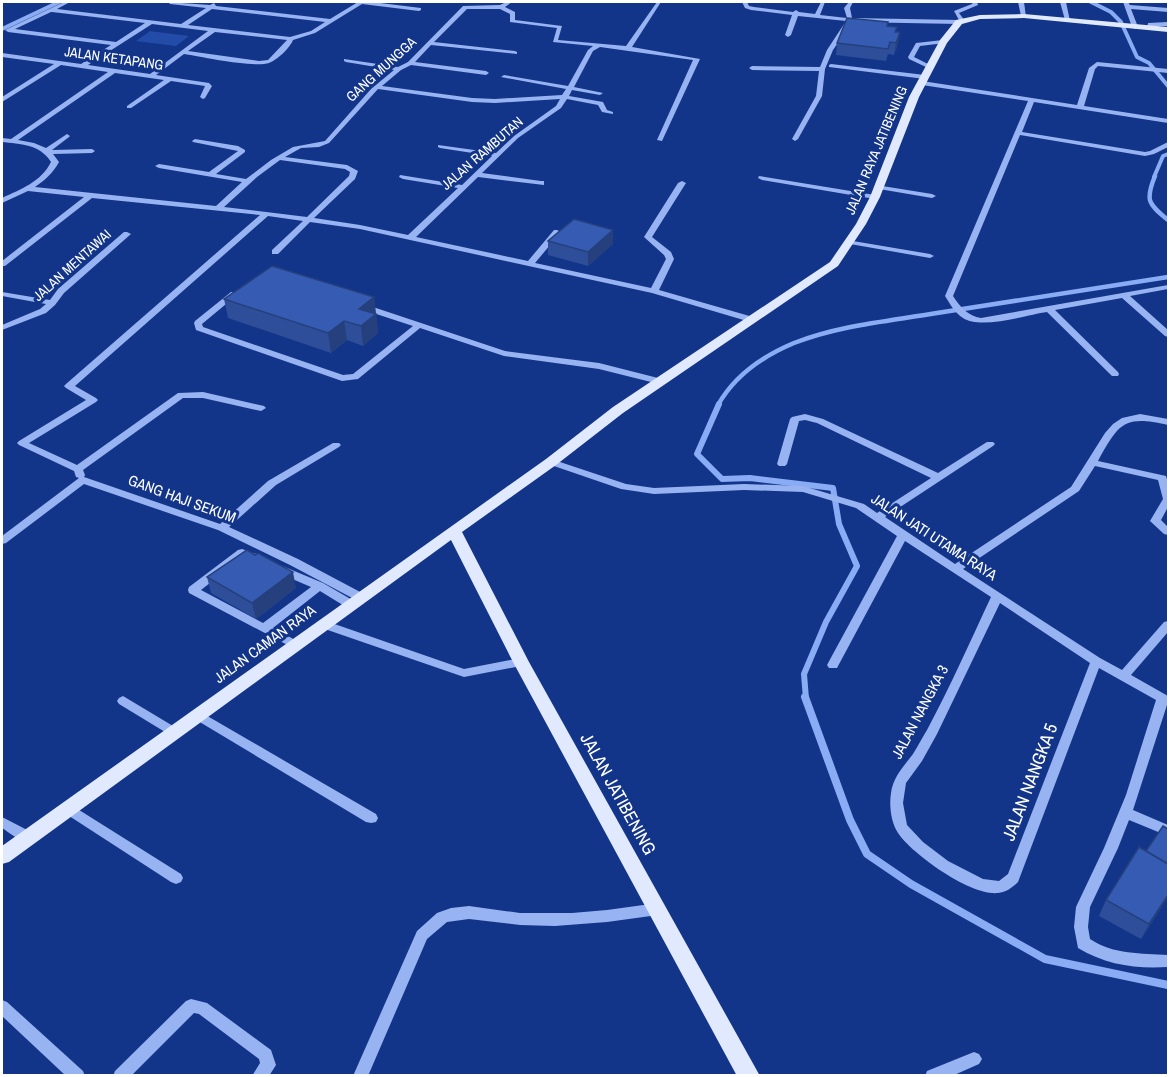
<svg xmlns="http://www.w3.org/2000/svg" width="1170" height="1077" viewBox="0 0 1170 1077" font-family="'Archivo Narrow',sans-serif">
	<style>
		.green { fill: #234ca9 }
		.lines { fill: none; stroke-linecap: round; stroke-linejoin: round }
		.stream-far3 { stroke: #89acf4; stroke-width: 4 }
		.stream-far2 { stroke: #89acf4; stroke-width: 4.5 }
		.stream-far1 { stroke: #89acf4; stroke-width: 6 }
		.stream { stroke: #89acf4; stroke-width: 8 }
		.minor { fill: #98b3f1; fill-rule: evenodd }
		.major { fill: #e1e9ff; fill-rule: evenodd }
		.wall { fill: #2e4e99 }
		.shaded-wall { fill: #25407d }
		.building { fill: #355bb2; stroke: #25407d; stroke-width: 1.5 }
		.labels { text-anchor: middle; stroke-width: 6; stroke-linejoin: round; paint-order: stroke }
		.far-street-label { font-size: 14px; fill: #fff; stroke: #12358a }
		.street-label { font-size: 15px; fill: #fff; stroke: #12358a }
		.near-street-label { font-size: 18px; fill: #fff; stroke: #12358a }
	</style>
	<rect width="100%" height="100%" fill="#12358a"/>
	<!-- green -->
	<polygon class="green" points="149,32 149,31 189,36 176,46 136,41"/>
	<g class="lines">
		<!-- stream-far3 -->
		<g class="stream-far3">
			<polyline points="1091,2 1111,12 1121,22 1137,57 1149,63 1168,86"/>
			<polyline points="2,29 59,2"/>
			<polyline points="1154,177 1163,156 1168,154"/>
		</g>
		<!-- stream-far2 -->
		<g class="stream-far2">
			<path d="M1155,176C1145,200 1148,204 1168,220"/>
			<path d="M718,405C735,375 763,356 794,343C840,325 890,321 937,313C1014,301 1091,289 1168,277"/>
		</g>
		<!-- stream-far1 -->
		<polyline class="stream-far1" points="719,404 697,454 722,479 750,478 833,488 839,524 857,566 826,622 804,674 806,699"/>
		<!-- stream -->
		<polyline class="stream" points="805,697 850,820 867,854 911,884 1045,959 1168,985"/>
		<!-- minor -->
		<g class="minor">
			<path d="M64,2H70L57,9L181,24L206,8L170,4L168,2L210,5L214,3L216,6L330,19L358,2H372L421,8V10L419,11L362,4L315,33L293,40C290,48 277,60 269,63C254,68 203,57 184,54L156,75L209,83L212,86L205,98L203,99L200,97L205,86L171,81L131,108H127V106L164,80L115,73L18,140L34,143L46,148L67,134L70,136L69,137L52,150L92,149L95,151L92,153L53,154L59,162C53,173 45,180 35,187L216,206L242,182L159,168L155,166L159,164L209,172L238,151L193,142L192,141L195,139L238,146L245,150V152L216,174L246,179L271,160L293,147L325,141L371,89L394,70L346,62L344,61V59L398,67L408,62L463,6L500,5L506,2H512L505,7L515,12V20L562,26L558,40L626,46L657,2H661L632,47L700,59L662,141L657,140L693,60L600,47L593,51L574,87L603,93L600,95L572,90L569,96L603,102L607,110L613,112V114L602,112L598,105L567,99L561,108L518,138L482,173L541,181H544V185L478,177L416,237L528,261L554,230H557L561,232L535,263L651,288L666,259L664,255L644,237L678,183L682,181L686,183L652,237L671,252L674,259L659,290L753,317L754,319L753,321H747L652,293L360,229L310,222L278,254H272V250L303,221L268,216L75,386L96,398L98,400L96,402L29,443L77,465L178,393L203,392L264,406L266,408L261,411L203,398H183L83,470L85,475L84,477L220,524L268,481L333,443H339L341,445L339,447L276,485L229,527L298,559L364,594L366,597L364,600H356L290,565L218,530L84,484L6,543L2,544V536L79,478L76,477L74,471L19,445L17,443L19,441L86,400L66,388L64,386L66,384L260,215L92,198L5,266H2V261L84,197L28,191L2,203V198C21,189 41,182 51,162C40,144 20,144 2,142V138L11,139L108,72L61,65L2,102V97L54,64L2,57V53L81,64L111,45L8,32L5,30ZM212,9L325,22L311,31L290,37L188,25ZM467,9H500L510,14V22L557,28L553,42L593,46L588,50L568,86L504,75L501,77L566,89L562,95L495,99L472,98L382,86L401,70L411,65L486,75L489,73L486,71L415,62L431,45L517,54V52L515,51L434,42ZM51,12H52L145,23L116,42L15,29ZM152,24L208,31L150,74L88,65ZM215,32L287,40L268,60L259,61L188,51ZM378,89L472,102L495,103L560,99L556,106L514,136L496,153L438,145V147L440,148L492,156L462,185L400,175L399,177L403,179L458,188L408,235L360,225L314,218L355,179L358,171L347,165L285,157L301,148L319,147L329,143ZM280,160L345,169L350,172L349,176L307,217L224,207L257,177Z"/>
			<polygon points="742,2 747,2 749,6 754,7 793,12 796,10 799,12 815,14 821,2 825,2 820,15 847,18 844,8 849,2 853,2 850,8 852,18 959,20 954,11 972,4 973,2 977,2 978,5 959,13 965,21 959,24 852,22 833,50 825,69 822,96 798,139 795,141 792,139 816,96 819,71 752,70 749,68 752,66 820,67 827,50 846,21 798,16 791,35 788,37 785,35 792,15 751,10 745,8"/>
			<polygon points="1018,2 1024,2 1026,17 1021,16"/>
			<polygon points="1060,2 1066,2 1070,21 1065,20"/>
			<polygon points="1123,2 1128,2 1130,5 1168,8 1168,12 1131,9 1138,27 1135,29 1132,27"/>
			<polygon points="1168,22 1168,26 1153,26 1152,29 1150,30 1147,28 1148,23"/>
			<polygon points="943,40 946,42 945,43 920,46 914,57 932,66 932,68 928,68 909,59 908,57 916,43"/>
			<path d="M1097,62L1168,69V73L1098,66L1095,69L1084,106L1168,119V123L1034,102L1022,132L1145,152L1150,151L1168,142V147L1154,154L1145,156L1020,135L953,296C960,307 968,316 981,318L1168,285V289L1130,296L1168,330V337L1165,336L1122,298L1055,310L1118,372L1119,374L1118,376H1112L1047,312C1026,315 981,330 963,318C955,313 950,304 945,296L1028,101L922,85L919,83L922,81L1077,105L1089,68Z"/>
			<polygon points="831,64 925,75 928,77 925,79 829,67 829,65"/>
			<polygon points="759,176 875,195 879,197 875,199 762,180 758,178"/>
			<polygon points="876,185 932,194 936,196 932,198 879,189 876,189"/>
			<polygon points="124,232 127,232 131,234 64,293 55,305 46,313 2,330 2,325 40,309 46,304 2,296 2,292 50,300 58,289"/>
			<polygon points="847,240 930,254 934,256 930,258 850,244 847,244"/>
			<polygon points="231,292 237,292 238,294 202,324 203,327 343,375 353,374 413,326 361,309 360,307 364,304 505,351 599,363 662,379 664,381 659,384 599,369 504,356 420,328 358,379 342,381 196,330 194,323 195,321"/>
			<path d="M805,414L823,419L938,473L987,442H993L995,444L993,446L885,517L955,564L1071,487L1105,433L1113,424L1122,418L1140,414L1168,419V425C1124,415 1119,423 1098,461L1166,476L1168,483V507L1161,520L1168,527V535L1164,534L1150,521L1163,499L1158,480L1095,466L1079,491L963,569L1100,658L1122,670L1164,622L1168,621V632L1131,675L1168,696V705H1167L1133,810L1168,825V836L1129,820L1118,848L1090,907L1088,927L1090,939C1114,955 1141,953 1168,955V967C1136,969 1106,965 1078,948L1074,927L1076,907L1104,848L1126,795L1156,700L1099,668L1018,882C1012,888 1006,892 998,893C971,896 913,855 898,833C891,822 889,806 891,793C893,777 904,766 913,754C918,746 922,738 927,730C950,687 970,642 991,597L905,541L837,668H829L827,665L897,536L856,508L803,492L744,490L654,494L621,489L548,464L546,462L551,459L626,484L654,488L744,484L803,486L864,504L877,513L931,478L817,423L805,420L799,421L787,464L785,466H779L777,464L790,419L792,417ZM1000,603L1090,663L1008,874L999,881L983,879L948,861L923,842L907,825L903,803L906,783L922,761L937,734Z"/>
			<polygon points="242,549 259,555 260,558 255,562 243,557 201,590 263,623 311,587 276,572 275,569 280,565 323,583 354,601 356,604 354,607 346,607 320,591 273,628 299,642 301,645 299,648 295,649 189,593 188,590 189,587 238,550"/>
			<polygon points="323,620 464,669 521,658 525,659 527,662 525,665 521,666 464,677 319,627 317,624 319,621"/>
			<polygon points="123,696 178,729 180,732 178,735 174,737 170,735 119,704 117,701 119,698"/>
			<polygon points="197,710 376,814 378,818 376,822 371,823 366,822 193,718 191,715 193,712"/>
			<polygon points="68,803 181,874 183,878 181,882 176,884 171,882 63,812 62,808 63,804"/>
			<path d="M2,817L33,833L35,837L33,841C22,844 10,833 2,828Z"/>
			<polygon points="658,903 663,905 665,909 663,913 658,915 607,922 555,926 520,925 469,919 447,922 427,939 368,1076 353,1076 417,931 437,913 451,908 469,906 520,913 572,913 607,910"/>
			<polygon points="191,999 207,1003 271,1050 276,1065 269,1076 252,1076 260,1063 259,1059 199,1014 194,1013 131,1076 113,1076 115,1071 186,1001"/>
			<polygon points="2,1000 7,1002 83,1071 85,1076 66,1076 2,1016"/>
			<polygon points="974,1052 979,1054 982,1059 979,1064 952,1076 925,1076 927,1071"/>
		</g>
		<!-- major -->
		<polygon class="major" points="1024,14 1168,27 1168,32 1024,18 980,19 962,24 947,43 919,97 880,197 866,224 838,266 623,413 556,465 462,532 529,662 760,1076 737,1076 513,662 451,540 9,862 2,864 2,846 546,459 613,407 830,262 856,224 870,197 909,97 940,40 956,20 980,15"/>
	</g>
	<!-- wall -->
	<g class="wall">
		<polygon points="888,26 896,32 898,44 894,55 888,54 886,61 836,55 837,43"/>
		<polygon points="613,230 613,244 588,266 548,255 548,241"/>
		<polygon points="374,297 378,333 363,346 347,340 331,353 228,318 224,299"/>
		<polygon points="207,577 296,588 256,619 211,593"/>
		<polygon points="1146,851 1168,897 1141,939 1099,916 1106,900"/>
	</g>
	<!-- shaded-wall -->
	<g class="shaded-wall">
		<polygon points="900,32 898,44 894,55 896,43"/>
		<polygon points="613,230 613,244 588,266 588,252"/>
		<polygon points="374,297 378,333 363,346 359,309"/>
		<polygon points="344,321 347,340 331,353 328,333"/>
		<polygon points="293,572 296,588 256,619 252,603"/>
		<polygon points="1168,895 1168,897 1141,939 1149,924"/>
	</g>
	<!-- building -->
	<g class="building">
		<polygon points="847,18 888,22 887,26 897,27 895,32 900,32 896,43 890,42 888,49 837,43"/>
		<polygon points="574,219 613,230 588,252 548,241"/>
		<polygon points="272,266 374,297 359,309 376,314 361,326 344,321 328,333 224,299"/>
		<polygon points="247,550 255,555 258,553 293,572 252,603 207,577"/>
		<polygon points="1163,826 1168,829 1168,864 1146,851"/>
		<polygon points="1139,847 1168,864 1168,895 1149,924 1106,900"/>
	</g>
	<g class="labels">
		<!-- far-street labels -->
		<g class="far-street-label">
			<text transform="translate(114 58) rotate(8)" y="5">JALAN KETAPANG</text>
			<text transform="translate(381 69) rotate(-42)" y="5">GANG MUNGGA</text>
			<text transform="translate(876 150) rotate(-67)" y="5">JALAN RAYA JATIBENING</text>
			<text transform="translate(482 153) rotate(-41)" y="5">JALAN RAMBUTAN</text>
			<text transform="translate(72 265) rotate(-42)" y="5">JALAN MENTAWAI</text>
		</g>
		<!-- street labels -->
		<g class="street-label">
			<text transform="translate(182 499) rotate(20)" y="5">GANG HAJI SEKUM</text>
			<text transform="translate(934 537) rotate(33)" y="5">JALAN JATI UTAMA RAYA</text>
			<text transform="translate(265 644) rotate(-36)" y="5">JALAN CAMAN RAYA</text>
			<text transform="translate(920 712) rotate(-62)" y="5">JALAN NANGKA 3</text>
		</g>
		<!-- near-street labels -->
		<g class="near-street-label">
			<text transform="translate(1030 782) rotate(-69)" y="6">JALAN NANGKA 5</text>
			<text transform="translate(618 794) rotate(61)" y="6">JALAN JATIBENING</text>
		</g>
	</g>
	<!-- border -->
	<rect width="1170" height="1077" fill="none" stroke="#ffffff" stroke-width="6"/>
</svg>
